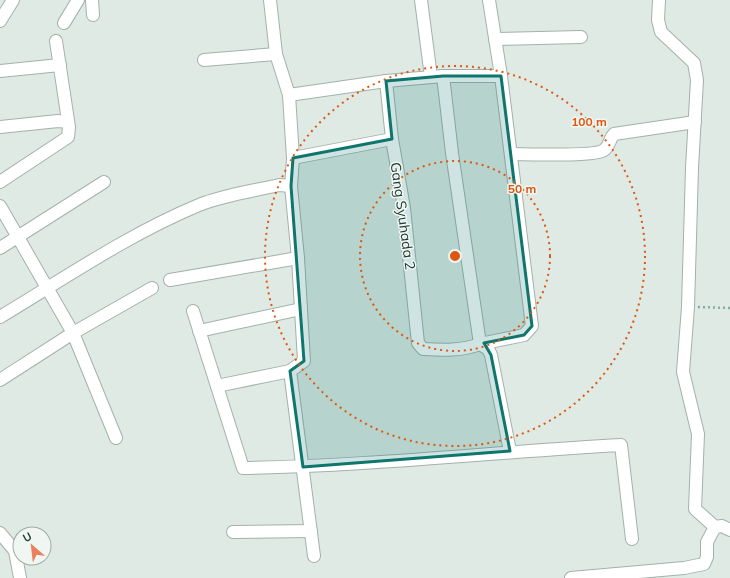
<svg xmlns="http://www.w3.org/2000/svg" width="730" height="578" viewBox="0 0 730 578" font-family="Mulish,sans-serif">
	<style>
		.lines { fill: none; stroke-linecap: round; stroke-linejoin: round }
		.minor-casing { stroke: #a3b1ac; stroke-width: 14 }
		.path { stroke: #82ac9f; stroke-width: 2.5; stroke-dasharray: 2 3; stroke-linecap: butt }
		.minor { stroke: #fff; stroke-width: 12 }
		.marked { fill: #0f766e; fill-opacity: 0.2; stroke: #0f766e; stroke-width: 3; stroke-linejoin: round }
		.ring { fill: none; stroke: #de570e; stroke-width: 2; stroke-dasharray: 2 4 }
		.labels { text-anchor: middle; stroke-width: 3; stroke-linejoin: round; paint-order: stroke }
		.street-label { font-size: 14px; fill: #223933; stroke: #f0f7f3 }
		.centre { fill: #de570e; stroke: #f0f7f3; stroke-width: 2 }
		.ring-label { font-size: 12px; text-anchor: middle; font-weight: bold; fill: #de570e; stroke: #f0f7f3; stroke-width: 3; stroke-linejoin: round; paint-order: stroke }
	</style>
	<rect width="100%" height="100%" fill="#e0eae5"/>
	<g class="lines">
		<defs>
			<g id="minor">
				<polyline points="92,0 93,15"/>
				<polyline points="270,0 276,54 289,95 293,158 291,186 298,258 304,361 290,371 314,556"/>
				<polyline points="421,0 431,77"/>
				<polyline points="489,0 501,76"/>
				<polyline points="659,0 658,20 661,32 694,63 697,80 692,168 688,307 683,372 698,434 695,509 715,527"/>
				<polyline points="0,21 13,0"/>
				<polyline points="64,23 78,0"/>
				<polyline points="495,39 581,37"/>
				<polyline points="204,60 276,54"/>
				<polyline points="0,71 60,65"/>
				<path d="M386,81L392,139L404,208L418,343L423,349C443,350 461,351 480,344L452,153L443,76"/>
				<polyline points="289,95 386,81 443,76 501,76 532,326 524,335 480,344 488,349 491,355 510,451"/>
				<polyline points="0,127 58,121 68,122"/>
				<path d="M511,154C526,154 595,157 604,150C610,146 609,139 614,134L695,122"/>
				<polyline points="293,158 392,139"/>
				<polyline points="0,182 68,137 69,127 56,41"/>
				<polyline points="0,206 73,333 116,438"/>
				<polyline points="0,248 104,182"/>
				<polyline points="170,280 298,258"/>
				<path d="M193,311L243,468C369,466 495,452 621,445L632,539"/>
				<path d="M0,317C65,278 129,234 199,205C224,195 253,191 279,185L291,186"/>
				<polyline points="199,331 301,309"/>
				<polyline points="0,380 73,333 152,288"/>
				<polyline points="217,386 290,371"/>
				<polyline points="233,532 311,531"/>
				<polyline points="0,533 15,551 20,578"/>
				<polyline points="571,578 684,568 704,564 707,557 707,542 715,527 722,526 730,530"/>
			</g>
		</defs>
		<!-- minor casing -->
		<use href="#minor" class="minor-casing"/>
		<!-- path -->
		<polyline class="path" points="698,307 730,308"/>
		<!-- minor -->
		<use href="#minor" class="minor"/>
	</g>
	<!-- marked area -->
	<path class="marked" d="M443,76H501L532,326L524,335L484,343L491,355L510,451L303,467L290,371L304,361L291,186L293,158L392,139L386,81Z"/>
	<!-- distance rings -->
	<g class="ring">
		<circle cx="455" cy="256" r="95"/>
		<circle cx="455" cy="256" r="190"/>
	</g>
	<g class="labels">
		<!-- street labels -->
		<g class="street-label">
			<text transform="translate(403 216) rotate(82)" y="5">Gang Syuhada 2</text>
		</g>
	</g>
	<circle cx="455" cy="256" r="6" class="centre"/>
	<g class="ring-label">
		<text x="589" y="126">100 m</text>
		<text x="522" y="193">50 m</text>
	</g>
	<!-- north arrow -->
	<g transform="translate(32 546) rotate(332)"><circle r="19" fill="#f0f7f3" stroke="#9eaba6"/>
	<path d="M0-3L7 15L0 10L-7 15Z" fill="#e9815e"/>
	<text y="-6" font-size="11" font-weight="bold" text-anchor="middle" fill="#223933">U</text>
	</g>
</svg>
